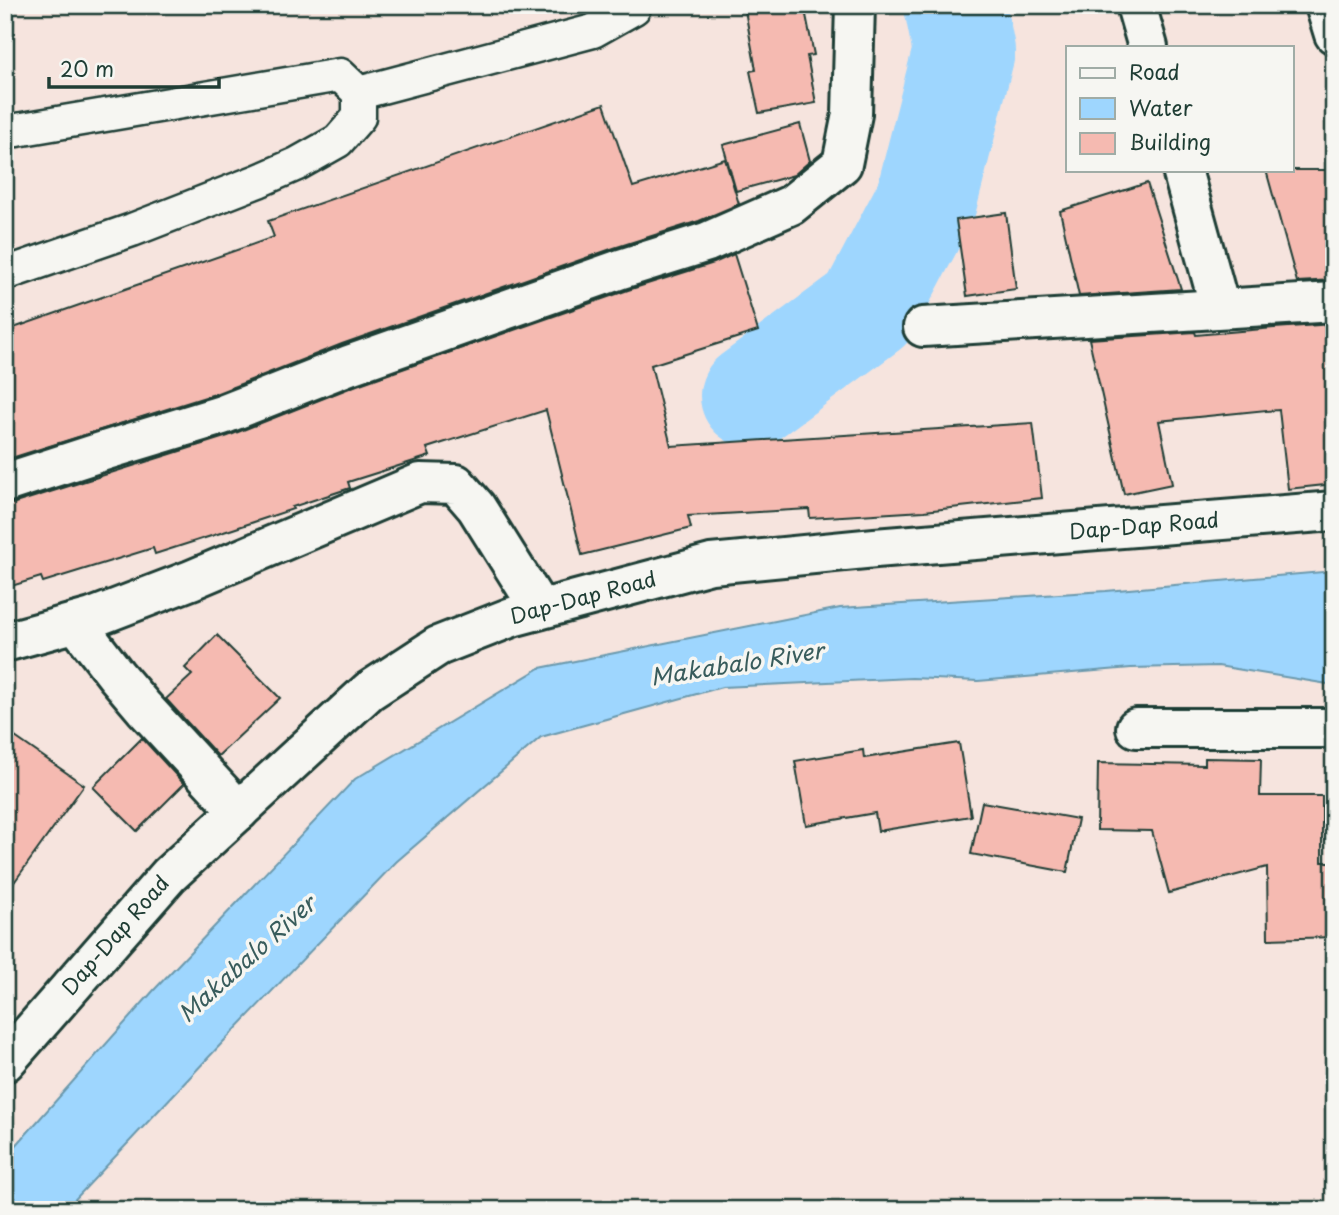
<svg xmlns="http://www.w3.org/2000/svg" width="1339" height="1215" viewBox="0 0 1339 1215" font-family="'Playpen Sans',sans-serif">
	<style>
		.water { fill: #9ed6fe; stroke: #6b99ad; stroke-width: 2 }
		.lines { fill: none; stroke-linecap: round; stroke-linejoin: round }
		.river { stroke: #9ed6fe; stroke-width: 102 }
		.building { fill: #f5bab1; stroke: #1f3d34; stroke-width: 2 }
		.lane-casing { stroke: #1f3d34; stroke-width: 37 }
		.street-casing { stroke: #1f3d34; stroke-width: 44 }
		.lane { stroke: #f6f6f2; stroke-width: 32 }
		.street { stroke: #f6f6f2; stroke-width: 38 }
		.labels { text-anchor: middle; stroke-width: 7; stroke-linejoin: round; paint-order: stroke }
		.street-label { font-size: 21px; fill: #1f3d34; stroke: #f6f6f2 }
		.water-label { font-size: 23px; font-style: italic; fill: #385c5c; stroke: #f6f6f2 }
	</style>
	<rect width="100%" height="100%" fill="#f6e4de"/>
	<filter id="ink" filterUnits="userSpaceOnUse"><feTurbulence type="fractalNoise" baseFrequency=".0143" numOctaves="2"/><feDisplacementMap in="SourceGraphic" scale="14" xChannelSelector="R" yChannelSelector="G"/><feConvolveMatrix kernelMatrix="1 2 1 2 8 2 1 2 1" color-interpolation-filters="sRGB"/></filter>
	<g filter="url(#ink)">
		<!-- water -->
		<polygon class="water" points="1334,571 1334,685 1218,666 1131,668 978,681 912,678 722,687 541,737 396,862 223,1042 65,1210 5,1210 5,1158 154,990 355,779 540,668 840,608 1106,591"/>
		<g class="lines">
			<!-- river -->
			<polyline class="river" points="751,396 869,309 926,201 964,51 955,5"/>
		</g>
		<!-- building -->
		<g class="building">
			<polygon points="744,5 804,5 814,55 807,56 816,103 759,113 750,71 756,70"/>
			<polygon points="604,104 633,187 725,159 739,204 699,221 614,248 342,344 215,394 5,460 5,331 274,237 268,221"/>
			<polygon points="800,124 810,161 794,175 736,191 723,145"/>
			<polygon points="1266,170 1334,170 1334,280 1297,282"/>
			<polygon points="1147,183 1181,289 1079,296 1060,211"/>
			<polygon points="1006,213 1016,289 967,296 956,220"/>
			<polygon points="734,254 758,331 651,365 671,446 1033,423 1042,498 924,511 810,518 809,509 688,516 691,528 582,555 546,410 427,448 430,456 348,482 350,488 292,507 293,509 233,529 155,554 153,548 43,582 41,577 5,588 5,504 12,504 228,436 357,385 628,290 714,263"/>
			<polygon points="1334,324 1334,484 1288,489 1279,410 1266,411 1266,410 1159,421 1172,484 1124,494 1089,339 1195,332 1196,335 1274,328"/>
			<polygon points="217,635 280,698 218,756 166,699 192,675 185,668"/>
			<polygon points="5,730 84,785 5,895"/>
			<polygon points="142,738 184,784 137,831 93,787"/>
			<polygon points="959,743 971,816 878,831 875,813 806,825 795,761 863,750 864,758"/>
			<polygon points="1205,758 1261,759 1260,796 1322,796 1322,862 1334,862 1334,937 1268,939 1267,867 1169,893 1152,831 1097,830 1098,763 1205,765"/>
			<polygon points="982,802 1078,819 1067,872 971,854"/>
		</g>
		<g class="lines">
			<defs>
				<g id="lane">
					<polyline points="359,93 593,31 634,8 635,5"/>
					<polyline points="5,132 340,75 359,93 359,117 338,141 297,164 258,181 132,230 5,274"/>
				</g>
				<g id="street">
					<polyline points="1136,5 1148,47"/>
					<polyline points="1325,5 1334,34"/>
					<polyline points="1182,170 1220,308"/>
					<polyline points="923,327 1334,302"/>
					<polyline points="5,483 107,450 222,415 349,365 621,269 707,242 791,205 842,164 852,114 855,5"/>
					<polyline points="76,623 116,675 144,708 239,811"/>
					<polyline points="5,642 92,618 191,580 420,483 456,484 476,507 540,609"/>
					<polyline points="1136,728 1334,728"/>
					<path id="s1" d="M5,1062L169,875L369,691L438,646L512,617L711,564L875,548L1334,511"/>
				</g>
			</defs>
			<!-- lane casing -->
			<use href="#lane" class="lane-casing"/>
			<!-- street casing -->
			<use href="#street" class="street-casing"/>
			<!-- lane -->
			<use href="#lane" class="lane"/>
			<!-- street -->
			<use href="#street" class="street"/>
		</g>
	</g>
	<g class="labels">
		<!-- street labels -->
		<g class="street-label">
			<text dy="7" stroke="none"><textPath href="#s1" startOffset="1323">Dap-Dap Road</textPath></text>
			<text dy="7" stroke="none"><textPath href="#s1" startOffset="756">Dap-Dap Road</textPath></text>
			<text dy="7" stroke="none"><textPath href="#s1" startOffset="168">Dap-Dap Road</textPath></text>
		</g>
		<!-- water labels -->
		<g class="water-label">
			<text transform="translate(737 664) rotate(-9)" y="8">Makabalo River</text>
			<text transform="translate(247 959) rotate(-42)" y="8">Makabalo River</text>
		</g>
	</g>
	<!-- margin -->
	<rect width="1339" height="1215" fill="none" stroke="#f6f6f2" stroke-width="28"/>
	<rect x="14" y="14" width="1311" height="1187" fill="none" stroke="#1f3d34" stroke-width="2.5" filter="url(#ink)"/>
	<!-- legend -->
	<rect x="1066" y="46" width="228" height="126" fill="#f6f6f2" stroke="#a0aca6" stroke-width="2"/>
	<rect x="1080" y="68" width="35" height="10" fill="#f6f6f2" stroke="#a0aca6" stroke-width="2"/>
	<text x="1129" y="80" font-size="21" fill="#1f3d34">Road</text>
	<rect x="1080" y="98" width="35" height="21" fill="#9ed6fe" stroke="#a0aca6" stroke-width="2"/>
	<text x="1129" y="116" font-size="21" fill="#1f3d34">Water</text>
	<rect x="1080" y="133" width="35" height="21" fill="#f5bab1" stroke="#a0aca6" stroke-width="2"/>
	<text x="1129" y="150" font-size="21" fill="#1f3d34">Building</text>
	<!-- scale -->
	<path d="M49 77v10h170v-10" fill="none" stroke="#1f3d34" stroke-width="3.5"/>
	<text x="60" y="77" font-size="21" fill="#1f3d34" stroke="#f6f6f2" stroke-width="5" paint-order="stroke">20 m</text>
</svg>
